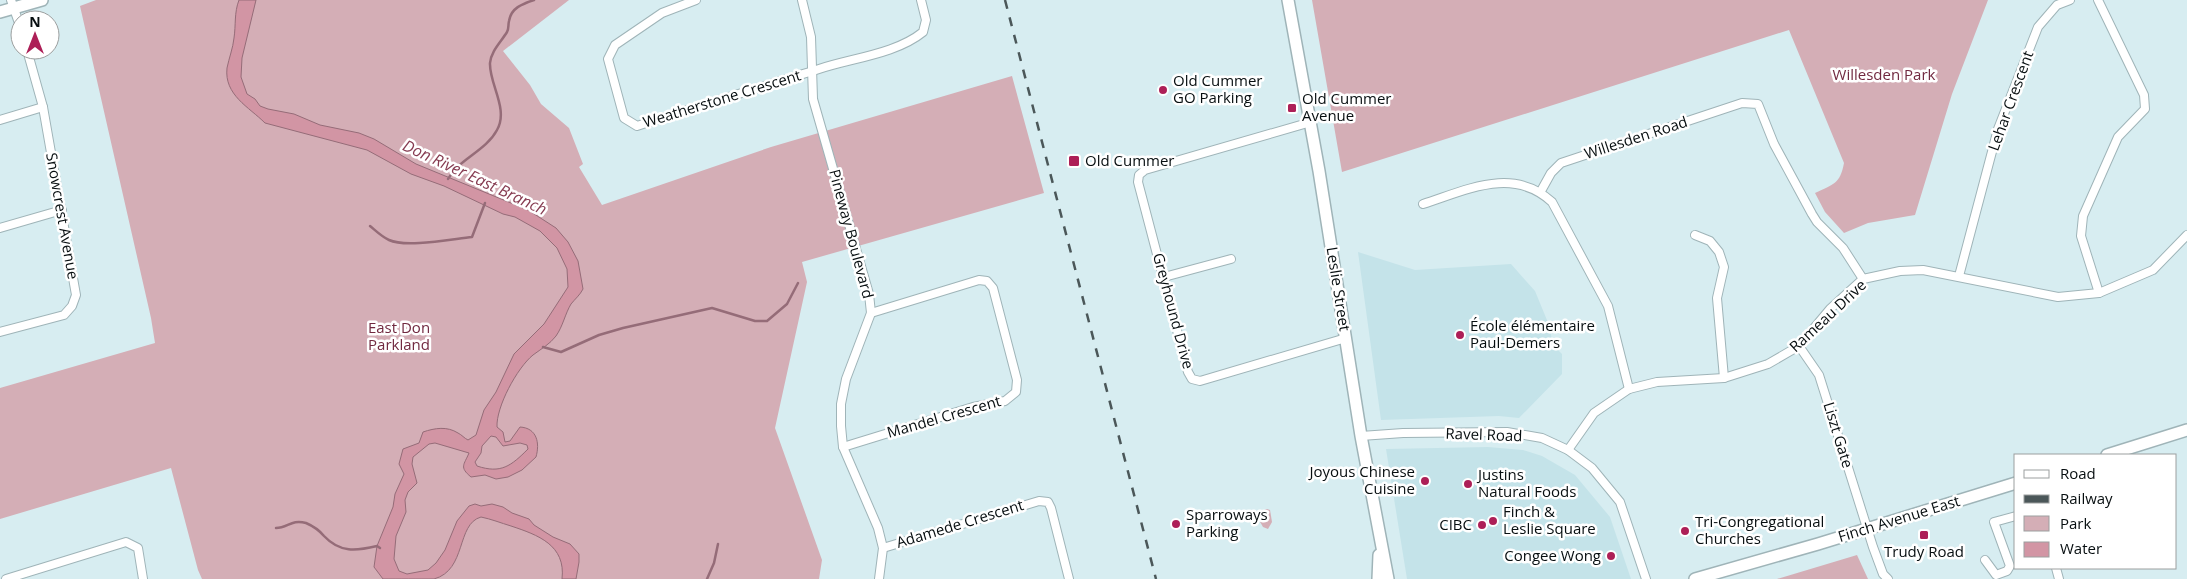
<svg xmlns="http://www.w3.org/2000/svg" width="2187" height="579" viewBox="0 0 2187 579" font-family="'Open Sans',sans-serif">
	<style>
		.built { fill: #c4e3e9 }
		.green { fill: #d4aeb6 }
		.water { fill: #d295a4; stroke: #956c78; fill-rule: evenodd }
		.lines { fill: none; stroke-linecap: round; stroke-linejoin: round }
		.stream { stroke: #956c78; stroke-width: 2.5 }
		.street-casing { stroke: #9fb4b8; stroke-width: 10 }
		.secondary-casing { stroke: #9fb4b8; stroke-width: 14 }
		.street { stroke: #fff; stroke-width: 8 }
		.secondary { stroke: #fff; stroke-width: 11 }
		.rail { stroke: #4b5759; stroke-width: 2.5; stroke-dasharray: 9 9; stroke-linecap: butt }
		.poi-dot { fill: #ad1f57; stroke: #fff; stroke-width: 2 }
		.labels { text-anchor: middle; stroke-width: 5; stroke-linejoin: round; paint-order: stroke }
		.park-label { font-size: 15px; fill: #712940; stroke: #fff }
		.poi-label { font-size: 15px; fill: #070e10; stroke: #fff; text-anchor: start }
		.street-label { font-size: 15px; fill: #070e10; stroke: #fff }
		.water-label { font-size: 16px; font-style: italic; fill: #863b51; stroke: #fff }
	</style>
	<rect width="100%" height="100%" fill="#d7edf1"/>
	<!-- built -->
	<g class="built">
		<polygon points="1358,252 1415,270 1511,264 1535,291 1549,325 1553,345 1562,354 1562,374 1519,418 1499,416 1381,420"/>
		<polygon points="1488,447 1523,450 1542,456 1575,475 1610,517 1631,579 1407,579 1386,449"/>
	</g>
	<!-- green -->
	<g class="green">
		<polygon points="96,0 569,0 503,51 530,85 541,104 569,128 583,164 579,167 602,205 771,147 1012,76 1044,193 802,262 807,282 775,428 822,560 819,579 202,579 198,570 171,468 0,519 0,388 155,343 151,318 80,6"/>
		<path d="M1312,0H1988L1952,94L1915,215L1868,223L1844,233L1825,212L1815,193C1834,184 1840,184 1844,163L1789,30L1342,172Z"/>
		<polygon points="1267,509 1270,510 1272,522 1268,529 1263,527 1259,520 1264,510"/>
		<polygon points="1857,555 1868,579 1777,579"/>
	</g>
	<!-- water -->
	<path class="water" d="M239,0H256L242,58L241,77L247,94L255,99L260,106L268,109L294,114L320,125L359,133L374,139L416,164L528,210L556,228L568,242L578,261L583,289C580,295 575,299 571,304C565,314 563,326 556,336C550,344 541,349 533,355C517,368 496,407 497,427L503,432L505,442L510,441L520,427C537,428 540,443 536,457L522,470L508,477L496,479L485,475L471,477C459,467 464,465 469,453L435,443L429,444L413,457L412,464L417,483L408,492L405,500L406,512L396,536L394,559L399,571L407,574L428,570L436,563L445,550L457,521L469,506L475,504L481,506L492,504L503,507L512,513L529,519L534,525L553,537L570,544L579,554V562L576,579H562C566,545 538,535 511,526C501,523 491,519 481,517C456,524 467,570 434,579C419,579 398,579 383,579L374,567L377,546L393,507L395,494L404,474L399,464L403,449L419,443L423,432C435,428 447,426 458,433C462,435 464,438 468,440L476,435L484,410L496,392L514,354L544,324L568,287L567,269L557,248L540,231L515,217L503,214L444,186L411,174L367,150L265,123C249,107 224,95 227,68C229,58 233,48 234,38C236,25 234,13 239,0ZM491,436L496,437L503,446L520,443L527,445L528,449C511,466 501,474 477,466L475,462L481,453L482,446Z"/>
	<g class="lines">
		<!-- stream -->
		<g class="stream">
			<path d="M448,179C459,159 486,151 497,130C509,109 489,84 490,63C491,51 501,42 507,32C509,29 508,25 509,21C511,8 522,4 534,0"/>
			<path d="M370,226C376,231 382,237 389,240C406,248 452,239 472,237L485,203"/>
			<polyline points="543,347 561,352 599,335 623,328 712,308 755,321 767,321 787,304 798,283"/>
			<path d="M276,528C288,528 291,519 306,523C313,526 319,530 324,536C340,553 356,551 377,546L380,548"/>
			<polyline points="707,579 714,563 718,544"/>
		</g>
		<defs>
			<g id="street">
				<polyline points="11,0 20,26"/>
				<path d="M696,0L662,13L615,45L608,59L624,118L637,126C698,106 759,88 819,69C852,58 896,54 923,32L926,20L921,0"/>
				<polyline points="802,0 811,37 813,99 869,294 871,313 846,379 841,404 841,426 843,447 878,528 883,548 879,579"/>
				<polyline points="2098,0 2144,95 2145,109 2118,137 2083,216 2081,236 2099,293"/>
				<polyline points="0,120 43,107"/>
				<polyline points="1311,122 1145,170 1139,175 1138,182 1188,372 1192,379 1200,381 1346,338"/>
				<polyline points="1541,191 1551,173 1561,163 1742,103 1758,104 1774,144 1812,214 1817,222 1843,248 1863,279"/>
				<path d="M1423,204C1467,190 1513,166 1552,202L1608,306L1629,389"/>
				<polyline points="0,228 62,210"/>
				<polyline points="1695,235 1710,241 1719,252 1724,267 1717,298 1724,378"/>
				<polyline points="1959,276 1998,129 2038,27 2057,5 2070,0"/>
				<polyline points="1164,277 1231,259"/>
				<polyline points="0,332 64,315 72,306 76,295 43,107 27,50"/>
				<polyline points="1799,346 1819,375 1873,547 1883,574 1888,579"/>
				<polyline points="1361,436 1403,433 1507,432 1542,438 1568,450 1592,468 1620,502 1646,579"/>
				<polyline points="843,447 973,407 1005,401 1016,392 1017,380 993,288 987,281 979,280 871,313"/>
				<polyline points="1568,450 1594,413 1629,389 1657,382 1724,378 1768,364 1799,346 1830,309 1863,279 1900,271 1923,270 2058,297 2099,293 2153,270 2187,235"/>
				<polyline points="883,548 1039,501 1048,502 1051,508 1069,579"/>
				<polyline points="1985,560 1996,575 2007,571 2010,566 1994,522 2016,516"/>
				<polyline points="2056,568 2059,579"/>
				<polyline points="6,579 126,542 138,548 143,579"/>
			</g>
			<g id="secondary">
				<polyline points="1288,0 1319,171 1361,436 1388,579"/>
				<polyline points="0,12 42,0"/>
				<polyline points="2107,455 2187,430"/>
				<polyline points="1378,579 1379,555"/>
				<polyline points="1695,579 1818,544 2016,483"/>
			</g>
		</defs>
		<!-- street casing -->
		<use href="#street" class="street-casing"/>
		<!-- secondary casing -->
		<use href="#secondary" class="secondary-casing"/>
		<!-- street -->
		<use href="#street" class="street"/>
		<!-- secondary -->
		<use href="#secondary" class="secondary"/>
		<!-- rail -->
		<polyline class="rail" points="1005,0 1156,579"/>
	</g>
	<!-- markers -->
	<g class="poi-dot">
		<circle cx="1163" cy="90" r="5"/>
		<rect x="1287" y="103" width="10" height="10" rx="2.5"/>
		<rect x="1068" y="155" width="12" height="12" rx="2.5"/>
		<circle cx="1460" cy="335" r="5"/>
		<circle cx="1425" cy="481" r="5"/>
		<circle cx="1468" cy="484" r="5"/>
		<circle cx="1493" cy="521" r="5"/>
		<circle cx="1176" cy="524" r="5"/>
		<circle cx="1482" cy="525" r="5"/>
		<circle cx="1685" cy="531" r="5"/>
		<rect x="1919" y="530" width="10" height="10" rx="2.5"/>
		<circle cx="1611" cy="556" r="5"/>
	</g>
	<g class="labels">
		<!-- park labels -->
		<g class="park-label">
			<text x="1884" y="80">Willesden Park</text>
			<text x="399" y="333">East Don<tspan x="399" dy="17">Parkland</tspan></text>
		</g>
		<!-- poi labels -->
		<g class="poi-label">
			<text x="1173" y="86">Old Cummer<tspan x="1173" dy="17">GO Parking</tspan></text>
			<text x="1302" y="104">Old Cummer<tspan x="1302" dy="17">Avenue</tspan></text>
			<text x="1085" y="166">Old Cummer</text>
			<text x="1470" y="331">École élémentaire<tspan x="1470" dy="17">Paul-Demers</tspan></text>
			<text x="1415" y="477" text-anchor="end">Joyous Chinese<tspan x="1415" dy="17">Cuisine</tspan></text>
			<text x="1478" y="480">Justins<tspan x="1478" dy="17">Natural Foods</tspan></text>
			<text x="1503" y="517">Finch &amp;<tspan x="1503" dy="17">Leslie Square</tspan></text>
			<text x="1186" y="520">Sparroways<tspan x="1186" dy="17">Parking</tspan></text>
			<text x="1695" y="527">Tri-Congregational<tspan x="1695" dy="17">Churches</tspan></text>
			<text x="1472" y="530" text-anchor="end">CIBC</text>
			<text x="1924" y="557" text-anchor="middle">Trudy Road</text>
			<text x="1601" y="561" text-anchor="end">Congee Wong</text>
		</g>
		<!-- street labels -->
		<g class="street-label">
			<text transform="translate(722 99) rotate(-17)" y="5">Weatherstone Crescent</text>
			<text transform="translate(2011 101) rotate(-70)" y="5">Lehar Crescent</text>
			<text transform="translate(1636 138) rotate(-18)" y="5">Willesden Road</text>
			<text transform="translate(62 216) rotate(80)" y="5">Snowcrest Avenue</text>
			<text transform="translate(851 234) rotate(75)" y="5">Pineway Boulevard</text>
			<text transform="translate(1338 289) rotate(81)" y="5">Leslie Street</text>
			<text transform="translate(1173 311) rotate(75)" y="5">Greyhound Drive</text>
			<text transform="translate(1828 316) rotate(-43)" y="5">Rameau Drive</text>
			<text transform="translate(944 417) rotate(-16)" y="5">Mandel Crescent</text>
			<text transform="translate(1484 435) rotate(2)" y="5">Ravel Road</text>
			<text transform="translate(1838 435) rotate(73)" y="5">Liszt Gate</text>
			<text transform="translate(1899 519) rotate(-17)" y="5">Finch Avenue East</text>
			<text transform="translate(960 524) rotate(-17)" y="5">Adamede Crescent</text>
		</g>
		<!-- water labels -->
		<g class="water-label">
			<text transform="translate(475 177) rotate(25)" y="6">Don River East Branch</text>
		</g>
	</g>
	<!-- legend -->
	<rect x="2014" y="454" width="162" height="115" fill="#ffffff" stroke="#9c9f9f"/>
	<rect x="2024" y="470" width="25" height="8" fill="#ffffff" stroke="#9c9f9f"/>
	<text x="2060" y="479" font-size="15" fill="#070e10">Road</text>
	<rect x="2024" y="495" width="25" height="8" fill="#4b5759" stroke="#9c9f9f"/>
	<text x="2060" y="504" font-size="15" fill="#070e10">Railway</text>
	<rect x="2024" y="516" width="25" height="15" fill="#d4aeb6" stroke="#9c9f9f"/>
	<text x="2060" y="529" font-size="15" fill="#070e10">Park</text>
	<rect x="2024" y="542" width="25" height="15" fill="#d295a4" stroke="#9c9f9f"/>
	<text x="2060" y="554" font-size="15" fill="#070e10">Water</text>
	<!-- north arrow -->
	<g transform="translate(35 35)"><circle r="24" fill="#ffffff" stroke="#9c9f9f"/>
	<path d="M0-4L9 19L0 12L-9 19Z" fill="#ad1f57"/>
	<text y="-8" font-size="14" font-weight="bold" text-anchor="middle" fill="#070e10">N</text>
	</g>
</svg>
